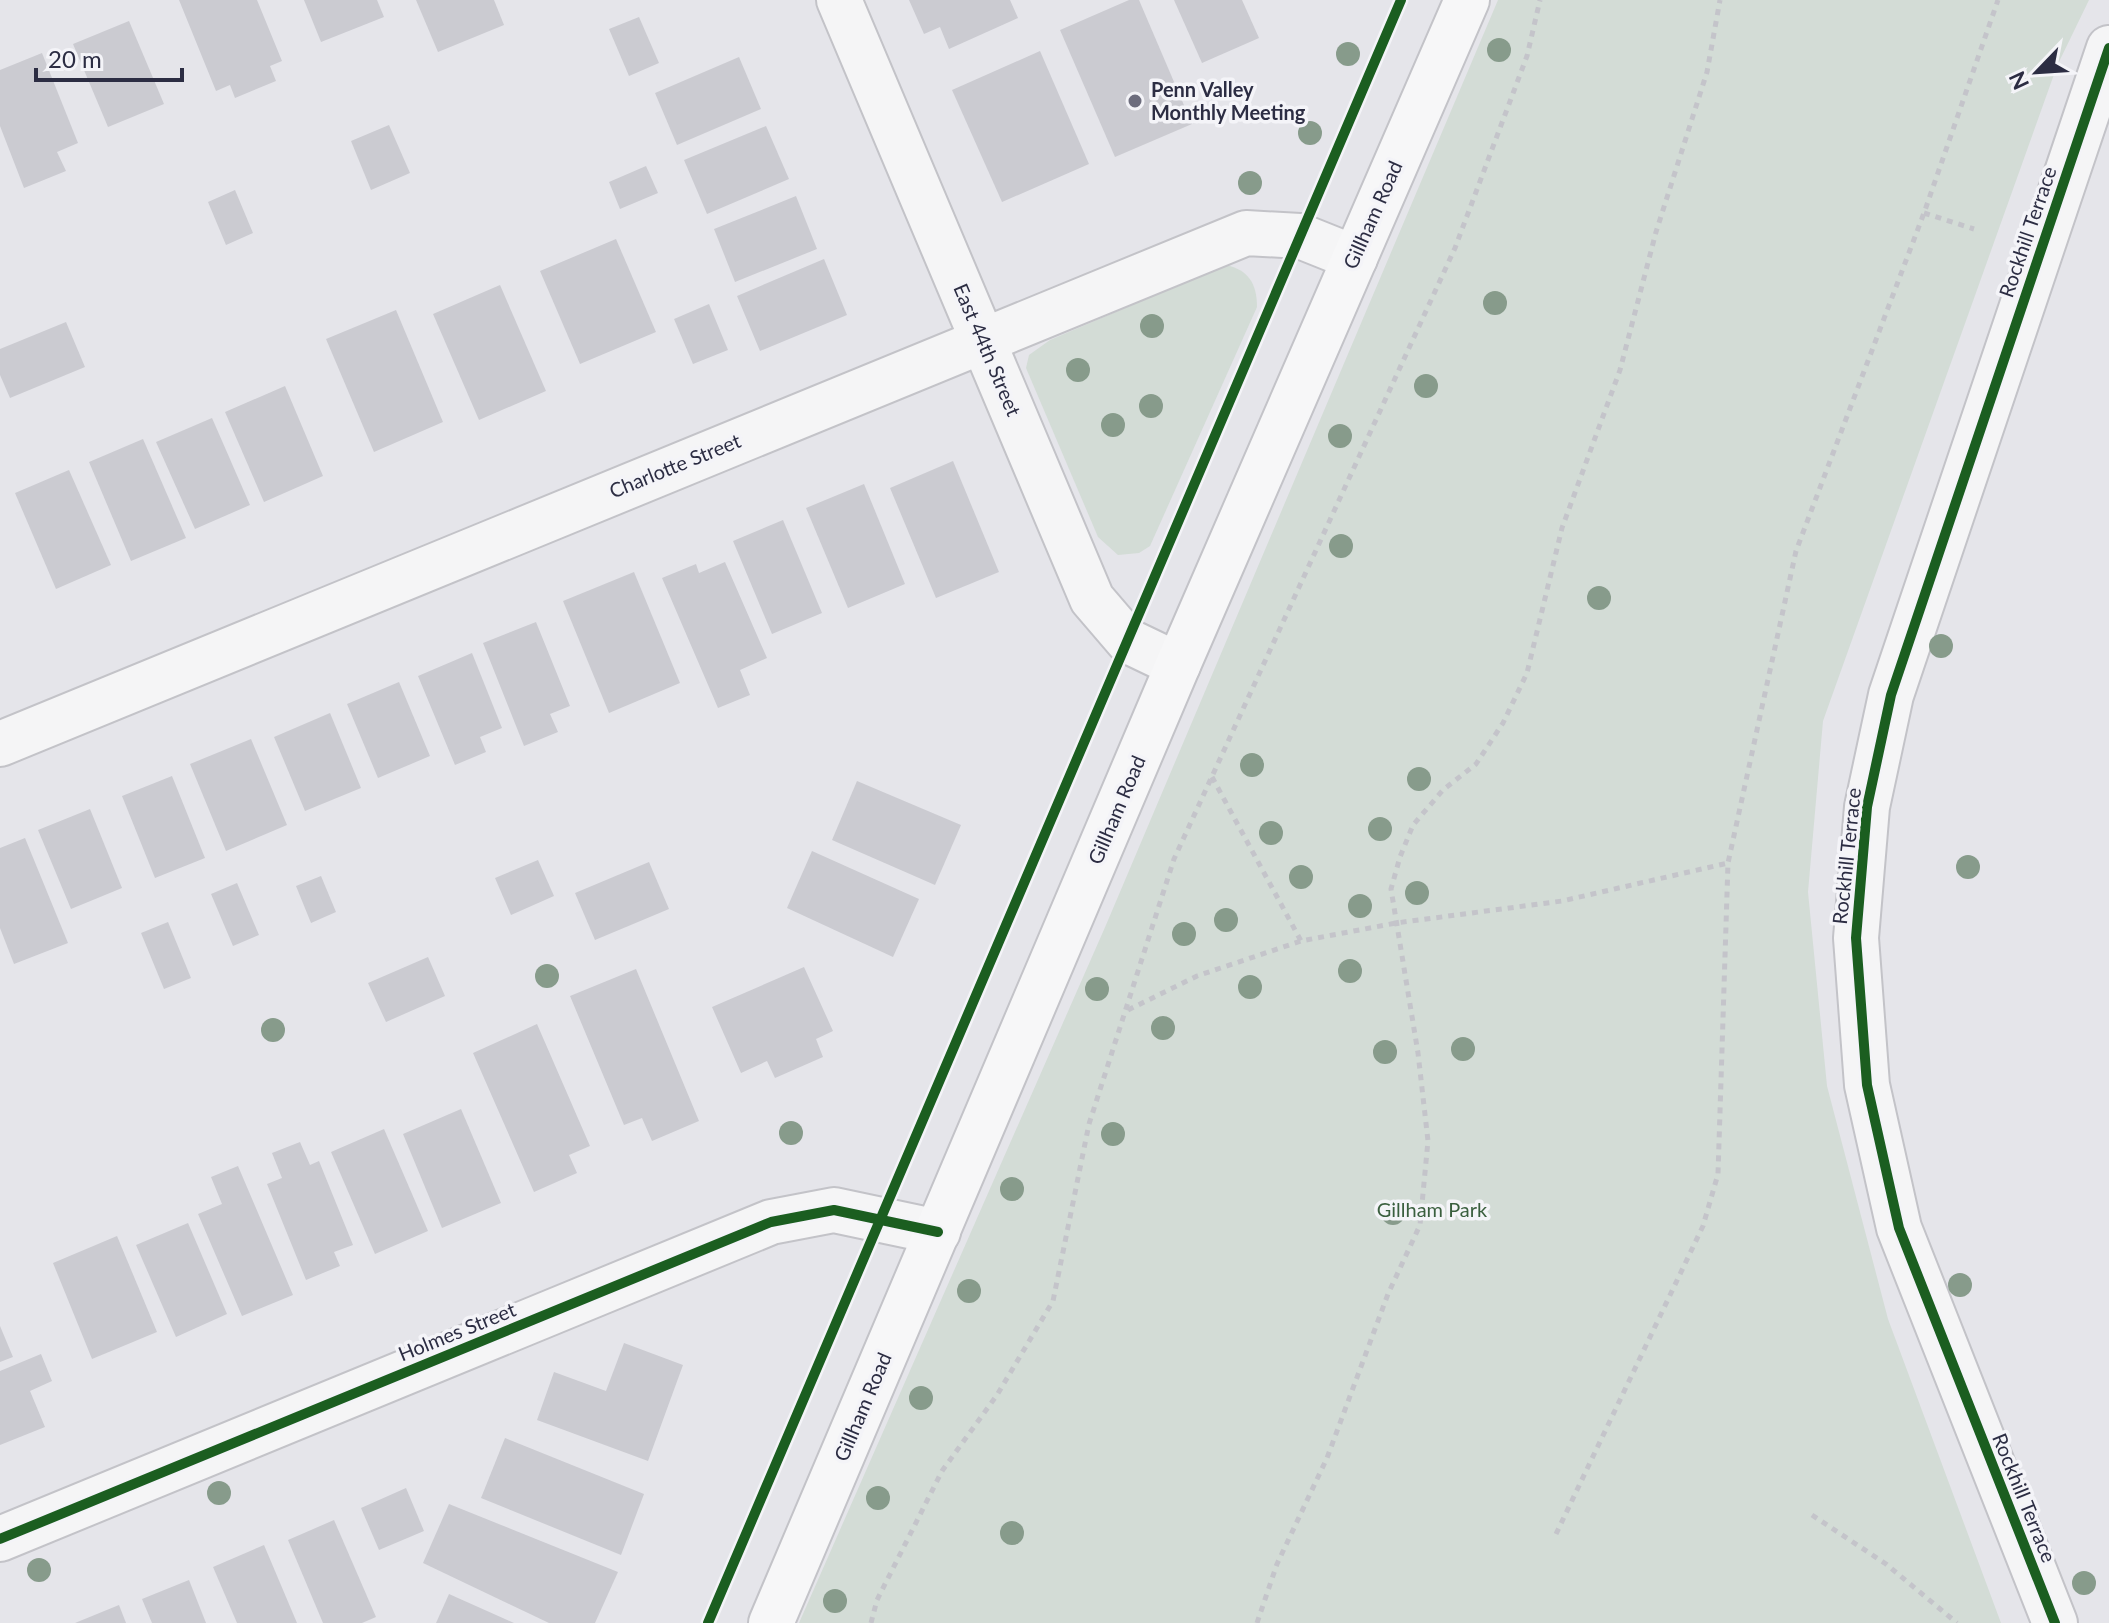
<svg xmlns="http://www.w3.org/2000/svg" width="2109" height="1623" viewBox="0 0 2109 1623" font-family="Lato,sans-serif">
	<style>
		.green { fill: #d3dcd6 }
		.building { fill: #cbcbd1 }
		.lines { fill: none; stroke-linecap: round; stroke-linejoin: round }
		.street-casing { stroke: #c3c3c8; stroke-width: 48 }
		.secondary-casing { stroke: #c3c3c8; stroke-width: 48 }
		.path { stroke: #c4c4ca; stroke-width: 5; stroke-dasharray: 6 6; stroke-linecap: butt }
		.street { stroke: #f5f5f6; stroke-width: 44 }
		.secondary { stroke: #f7f7f8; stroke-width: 44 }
		.cycleway-casing { stroke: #f4f4f8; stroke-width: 15 }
		.cycleway { stroke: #1b5e20; stroke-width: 10 }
		.tree { fill: #879b8b }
		.poi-dot { fill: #6d6d7d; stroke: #f4f4f8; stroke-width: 3 }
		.labels { text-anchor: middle; stroke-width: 7; stroke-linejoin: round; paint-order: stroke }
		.poi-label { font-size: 20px; font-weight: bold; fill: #2c2d43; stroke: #f4f4f8; text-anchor: start }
		.street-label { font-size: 20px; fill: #2c2d43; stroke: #f4f4f8 }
		.park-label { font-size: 20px; fill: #3a5f3e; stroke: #f4f4f8 }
	</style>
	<rect width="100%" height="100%" fill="#e5e5ea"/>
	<!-- green -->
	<g class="green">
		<polygon points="1498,0 2089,0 2057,66 1823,721 1808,892 1827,1086 1888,1319 2001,1623 799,1623 1106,925"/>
		<path d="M1226,265C1248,270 1257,283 1257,307L1150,546L1139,553L1118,555L1098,537L1026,368L1029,355L1050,340Z"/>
	</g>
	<!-- building -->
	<g class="building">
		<polygon points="179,0 257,0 282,61 270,66 276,81 235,98 230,85 216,91"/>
		<polygon points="304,0 377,0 384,17 321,42"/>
		<polygon points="416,0 494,0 504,25 438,52"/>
		<polygon points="909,0 1010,0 1018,18 949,49 940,27 924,34"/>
		<polygon points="1129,0 1139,0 1192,124 1115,157 1060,30"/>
		<polygon points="1174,0 1242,0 1259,38 1202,63"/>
		<polygon points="639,17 659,63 629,76 609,29"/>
		<polygon points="129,21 164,104 108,127 73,44"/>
		<polygon points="1040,51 1089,164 1002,202 952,90"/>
		<polygon points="42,53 78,143 57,152 66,171 24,188 0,126 0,70"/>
		<polygon points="739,57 761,109 677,145 655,93"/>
		<polygon points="389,125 410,173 371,190 351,141"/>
		<polygon points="766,126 789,179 707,214 684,160"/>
		<polygon points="646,166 658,193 620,209 609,182"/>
		<polygon points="235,190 253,233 226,245 208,202"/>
		<polygon points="796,196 817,249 735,282 714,229"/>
		<polygon points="616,239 656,332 580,364 540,271"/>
		<polygon points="824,259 847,315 760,351 737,296"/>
		<polygon points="500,285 546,391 479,420 433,314"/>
		<polygon points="709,304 728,350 693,364 674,319"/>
		<polygon points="396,310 443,422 374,452 326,339"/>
		<polygon points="66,322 85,367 10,398 0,375 0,349"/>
		<polygon points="285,386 323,476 264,502 225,412"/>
		<polygon points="212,418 250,505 195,529 156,442"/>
		<polygon points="143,439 186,538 131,561 89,462"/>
		<polygon points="953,461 999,572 936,598 890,488"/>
		<polygon points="69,470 111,565 56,589 15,493"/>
		<polygon points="864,484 905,584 848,608 806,508"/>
		<polygon points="783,520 822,613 772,634 733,541"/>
		<polygon points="725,562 767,658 740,670 750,695 718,708 662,578 696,564 699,573"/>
		<polygon points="634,572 680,683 609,713 563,601"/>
		<polygon points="536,622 570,706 550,714 558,732 524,746 483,643"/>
		<polygon points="472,653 502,728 480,737 486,752 455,765 418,676"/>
		<polygon points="399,682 430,756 378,778 347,704"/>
		<polygon points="330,713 361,788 305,811 274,737"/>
		<polygon points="251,739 287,825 226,851 190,764"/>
		<polygon points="172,776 205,858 155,878 122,796"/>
		<polygon points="857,781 961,825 935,885 832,840"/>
		<polygon points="90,809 122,888 71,909 38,830"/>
		<polygon points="25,838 68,943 14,964 0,928 0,848"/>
		<polygon points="812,851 919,899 893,957 787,908"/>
		<polygon points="538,860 554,896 511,915 495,878"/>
		<polygon points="649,862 669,909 595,940 575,893"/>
		<polygon points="321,876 336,912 311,923 296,886"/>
		<polygon points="237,883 259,935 233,946 211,894"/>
		<polygon points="168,922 191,978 164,989 141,933"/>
		<polygon points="428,957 445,996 386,1022 368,983"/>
		<polygon points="804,967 833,1031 816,1039 823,1057 775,1078 767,1061 741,1073 712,1007"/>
		<polygon points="636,969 699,1121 652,1141 642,1118 624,1125 570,996"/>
		<polygon points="537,1024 590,1146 569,1155 577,1173 534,1192 473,1053"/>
		<polygon points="461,1109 501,1203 442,1228 403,1134"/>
		<polygon points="384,1129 428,1231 375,1254 331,1152"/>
		<polygon points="300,1142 310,1165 319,1161 353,1245 334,1252 340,1266 306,1280 267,1184 282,1178 272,1153"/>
		<polygon points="238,1166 293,1295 242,1316 198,1214 222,1204 211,1177"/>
		<polygon points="188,1223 227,1314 176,1337 136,1245"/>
		<polygon points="117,1236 157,1332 92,1359 53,1263"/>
		<polygon points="0,1326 13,1357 0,1362"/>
		<polygon points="624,1343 683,1365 648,1461 537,1420 554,1372 606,1391"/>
		<polygon points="41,1354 52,1381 30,1391 45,1427 0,1445 0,1371"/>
		<polygon points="505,1438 644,1494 621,1555 481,1498"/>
		<polygon points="406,1488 424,1531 379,1550 361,1508"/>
		<polygon points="449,1504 618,1572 595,1623 549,1623 423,1563"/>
		<polygon points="334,1520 376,1617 362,1623 323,1623 288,1540"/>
		<polygon points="264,1545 297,1623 237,1623 213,1567"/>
		<polygon points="189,1580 206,1623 152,1623 142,1599"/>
		<polygon points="449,1594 514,1623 436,1623"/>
		<polygon points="119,1605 126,1623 75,1623"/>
	</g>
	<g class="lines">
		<defs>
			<g id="street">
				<polyline points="839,0 1092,599 1128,641 1178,665"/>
				<polyline points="0,744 1246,233 1300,236 1355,258"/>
				<polyline points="0,1539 771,1222 834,1210 938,1232"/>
				<polyline points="2055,1623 1899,1228 1867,1085 1856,938 1867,807 1891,695 2109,48"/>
			</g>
			<polyline id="secondary" points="771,1623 1178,665 1467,0"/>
		</defs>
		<!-- street casing -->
		<use href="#street" class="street-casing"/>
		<!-- secondary casing -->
		<use href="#secondary" class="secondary-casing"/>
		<!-- path -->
		<g class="path">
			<polyline points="1924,213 1974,229"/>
			<polyline points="1212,777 1301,941"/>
			<polyline points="1128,1010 1197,976 1301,941 1396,923 1562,901 1728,863"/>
			<polyline points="1812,1515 1886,1564 1957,1623"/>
			<polyline points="1556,1534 1703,1226 1718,1174 1728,863 1796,551 1924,213 1998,0"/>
			<polyline points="871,1623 877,1600 942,1471 997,1395 1053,1301 1089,1124 1174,859 1455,248 1527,56 1540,0"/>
			<polyline points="1257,1623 1277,1564 1327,1458 1388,1294 1420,1225 1428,1141 1418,1053 1391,889 1400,857 1413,825 1443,790 1476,764 1503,723 1527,673 1562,528 1620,370 1656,232 1707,72 1720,0"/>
		</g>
		<!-- street -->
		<use href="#street" class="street"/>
		<!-- secondary -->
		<use href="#secondary" class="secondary"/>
		<defs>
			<g id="cycleway">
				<polyline points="0,1539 771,1222 834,1210 938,1232"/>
				<polyline points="708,1623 1401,0"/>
				<polyline points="2055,1623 1899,1228 1867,1085 1856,938 1867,807 1891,695 2109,48"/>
			</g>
		</defs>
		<!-- cycleway casing -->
		<use href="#cycleway" class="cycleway-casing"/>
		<!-- cycleway -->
		<use href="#cycleway" class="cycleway"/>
	</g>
	<!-- trees -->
	<g class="tree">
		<circle cx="1499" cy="50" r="12"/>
		<circle cx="1348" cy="54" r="12"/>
		<circle cx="1310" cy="133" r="12"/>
		<circle cx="1250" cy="183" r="12"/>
		<circle cx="1495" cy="303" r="12"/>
		<circle cx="1152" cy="326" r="12"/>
		<circle cx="1078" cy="370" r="12"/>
		<circle cx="1426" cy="386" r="12"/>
		<circle cx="1151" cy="406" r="12"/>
		<circle cx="1113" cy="425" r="12"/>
		<circle cx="1340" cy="436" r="12"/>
		<circle cx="1341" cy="546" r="12"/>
		<circle cx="1599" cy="598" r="12"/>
		<circle cx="1941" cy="646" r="12"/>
		<circle cx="1252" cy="765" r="12"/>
		<circle cx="1419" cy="779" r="12"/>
		<circle cx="1380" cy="829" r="12"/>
		<circle cx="1271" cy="833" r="12"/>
		<circle cx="1968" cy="867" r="12"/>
		<circle cx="1301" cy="877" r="12"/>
		<circle cx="1417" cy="893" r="12"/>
		<circle cx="1360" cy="906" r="12"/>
		<circle cx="1226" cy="920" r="12"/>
		<circle cx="1184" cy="934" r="12"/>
		<circle cx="1350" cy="971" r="12"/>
		<circle cx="547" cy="976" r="12"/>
		<circle cx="1250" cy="987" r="12"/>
		<circle cx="1097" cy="989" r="12"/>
		<circle cx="1163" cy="1028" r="12"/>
		<circle cx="273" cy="1030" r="12"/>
		<circle cx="1463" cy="1049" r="12"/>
		<circle cx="1385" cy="1052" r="12"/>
		<circle cx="791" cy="1133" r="12"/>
		<circle cx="1113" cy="1134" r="12"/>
		<circle cx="1012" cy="1189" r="12"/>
		<circle cx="1393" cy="1213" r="12"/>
		<circle cx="1960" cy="1285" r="12"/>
		<circle cx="969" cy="1291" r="12"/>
		<circle cx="921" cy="1398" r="12"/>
		<circle cx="219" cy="1493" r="12"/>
		<circle cx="878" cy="1498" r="12"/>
		<circle cx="1012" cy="1533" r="12"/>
		<circle cx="39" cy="1570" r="12"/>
		<circle cx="2084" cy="1583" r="12"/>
		<circle cx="835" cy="1601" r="12"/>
	</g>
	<!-- markers -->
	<circle class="poi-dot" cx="1135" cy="101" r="8"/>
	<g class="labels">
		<!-- poi labels -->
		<g class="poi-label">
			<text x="1151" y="97">Penn Valley<tspan x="1151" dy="23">Monthly Meeting</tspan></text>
		</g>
		<!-- street labels -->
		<g class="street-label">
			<text transform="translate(1373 215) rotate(-66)" y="7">Gillham Road</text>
			<text transform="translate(2028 232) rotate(-71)" y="7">Rockhill Terrace</text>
			<text transform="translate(987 350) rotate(67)" y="7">East 44th Street</text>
			<text transform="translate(675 466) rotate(-22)" y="7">Charlotte Street</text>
			<text transform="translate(1117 810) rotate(-67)" y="7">Gillham Road</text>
			<text transform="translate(1847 856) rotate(-84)" y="7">Rockhill Terrace</text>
			<text transform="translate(457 1332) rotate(-22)" y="7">Holmes Street</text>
			<text transform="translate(863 1407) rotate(-67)" y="7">Gillham Road</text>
			<text transform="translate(2024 1498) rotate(68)" y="7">Rockhill Terrace</text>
		</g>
		<!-- park labels -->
		<g class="park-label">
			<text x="1432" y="1217">Gillham Park</text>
		</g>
	</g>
	<!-- north arrow -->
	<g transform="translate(2037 72) rotate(245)" stroke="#f4f4f8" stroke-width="6" paint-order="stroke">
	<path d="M0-6L14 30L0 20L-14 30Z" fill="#2c2d43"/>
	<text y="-12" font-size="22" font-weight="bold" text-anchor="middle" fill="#2c2d43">N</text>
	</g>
	<!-- scale -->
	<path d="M36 68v12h146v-12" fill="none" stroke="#2c2d43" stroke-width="4"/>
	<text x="48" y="68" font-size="24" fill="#2c2d43" stroke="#f4f4f8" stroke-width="6" paint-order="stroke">20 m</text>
</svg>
